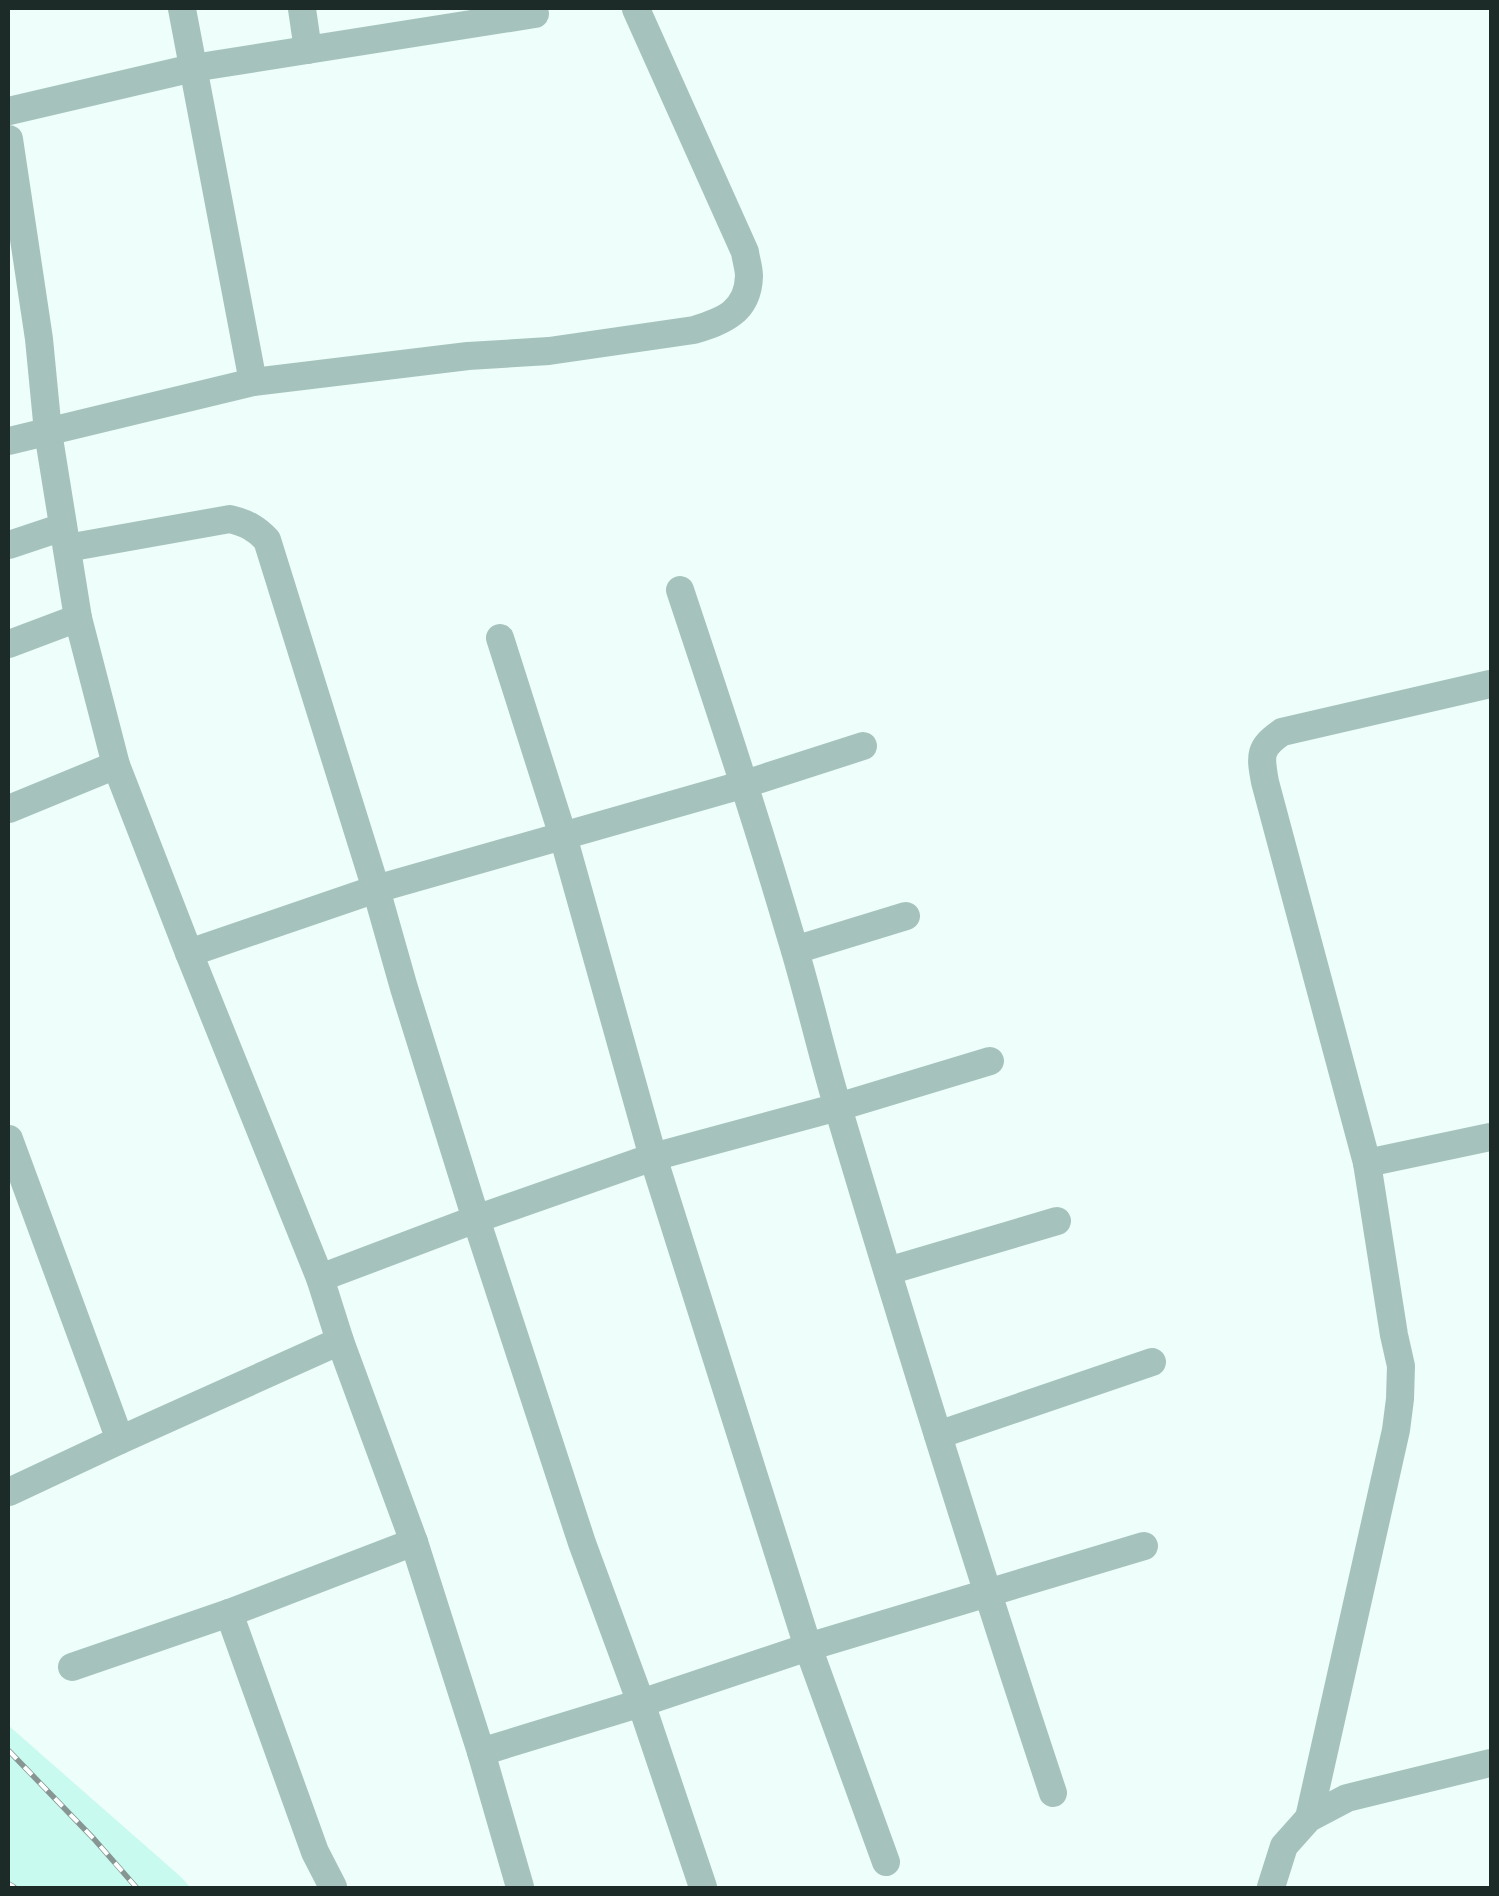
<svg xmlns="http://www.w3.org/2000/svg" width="1499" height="1896" viewBox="0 0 1499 1896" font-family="'Public Sans',sans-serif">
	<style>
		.built { fill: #c9faef }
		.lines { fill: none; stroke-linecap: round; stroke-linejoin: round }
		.minor { stroke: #a5c3bc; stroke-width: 28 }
		.rail-casing { stroke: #879693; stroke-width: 5.5 }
		.rail { stroke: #fff; stroke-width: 4; stroke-dasharray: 11; stroke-linecap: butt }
	</style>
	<rect width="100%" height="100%" fill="#eefefa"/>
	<!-- built -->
	<polygon class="built" points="9,1726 181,1877 190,1887 9,1887"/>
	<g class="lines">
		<!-- minor -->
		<g class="minor">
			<polyline points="182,9 253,382"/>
			<polyline points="302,9 308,50"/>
			<polyline points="9,111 193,68 535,14"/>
			<polyline points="9,139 39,339 48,432 78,618 116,765 189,953 320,1278 340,1341 414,1542 481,1752 520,1887"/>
			<path d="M9,441L253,382L468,356L549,351L694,330C723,321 748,312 749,276C749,268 746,260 745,252L636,9"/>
			<polyline points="9,545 63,527"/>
			<path d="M67,548L230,519C246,523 256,528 267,540L376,889L404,988L476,1219L582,1543L641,1703L703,1887"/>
			<path d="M680,590C718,704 756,818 790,934C808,992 821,1052 839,1111C907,1339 978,1567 1053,1793"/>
			<polyline points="500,638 563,836 653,1157 808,1647 1144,1546"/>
			<polyline points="9,644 78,618"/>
			<polyline points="9,809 116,765"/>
			<polyline points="795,950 906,916"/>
			<polyline points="189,953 376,889 745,784 863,746"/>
			<polyline points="9,1139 120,1440"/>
			<polyline points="1367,1163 1490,1137"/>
			<polyline points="888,1271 1057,1221"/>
			<polyline points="320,1278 476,1219 653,1157 838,1107 990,1061"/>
			<polyline points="938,1435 1152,1362"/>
			<polyline points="9,1492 120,1440 340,1341"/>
			<polyline points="229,1613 315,1852 333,1887"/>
			<polyline points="72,1667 229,1613 414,1542"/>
			<polyline points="481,1752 641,1703 808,1647 886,1862"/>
			<path d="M1309,1818L1396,1430L1400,1399L1401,1366L1394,1335L1367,1163L1265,782C1260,755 1259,748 1282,732L1490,684"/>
			<polyline points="1271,1887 1284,1846 1309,1818 1347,1798 1490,1763"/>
		</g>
		<defs>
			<g id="rail">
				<polyline points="9,1751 94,1839 136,1887"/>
				<polyline points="9,1884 14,1887"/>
			</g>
		</defs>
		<!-- rail casing -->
		<use href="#rail" class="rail-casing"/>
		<!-- rail -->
		<use href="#rail" class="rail"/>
	</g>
	<!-- border -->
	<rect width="1499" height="1896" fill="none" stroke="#1c2b28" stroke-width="20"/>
</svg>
